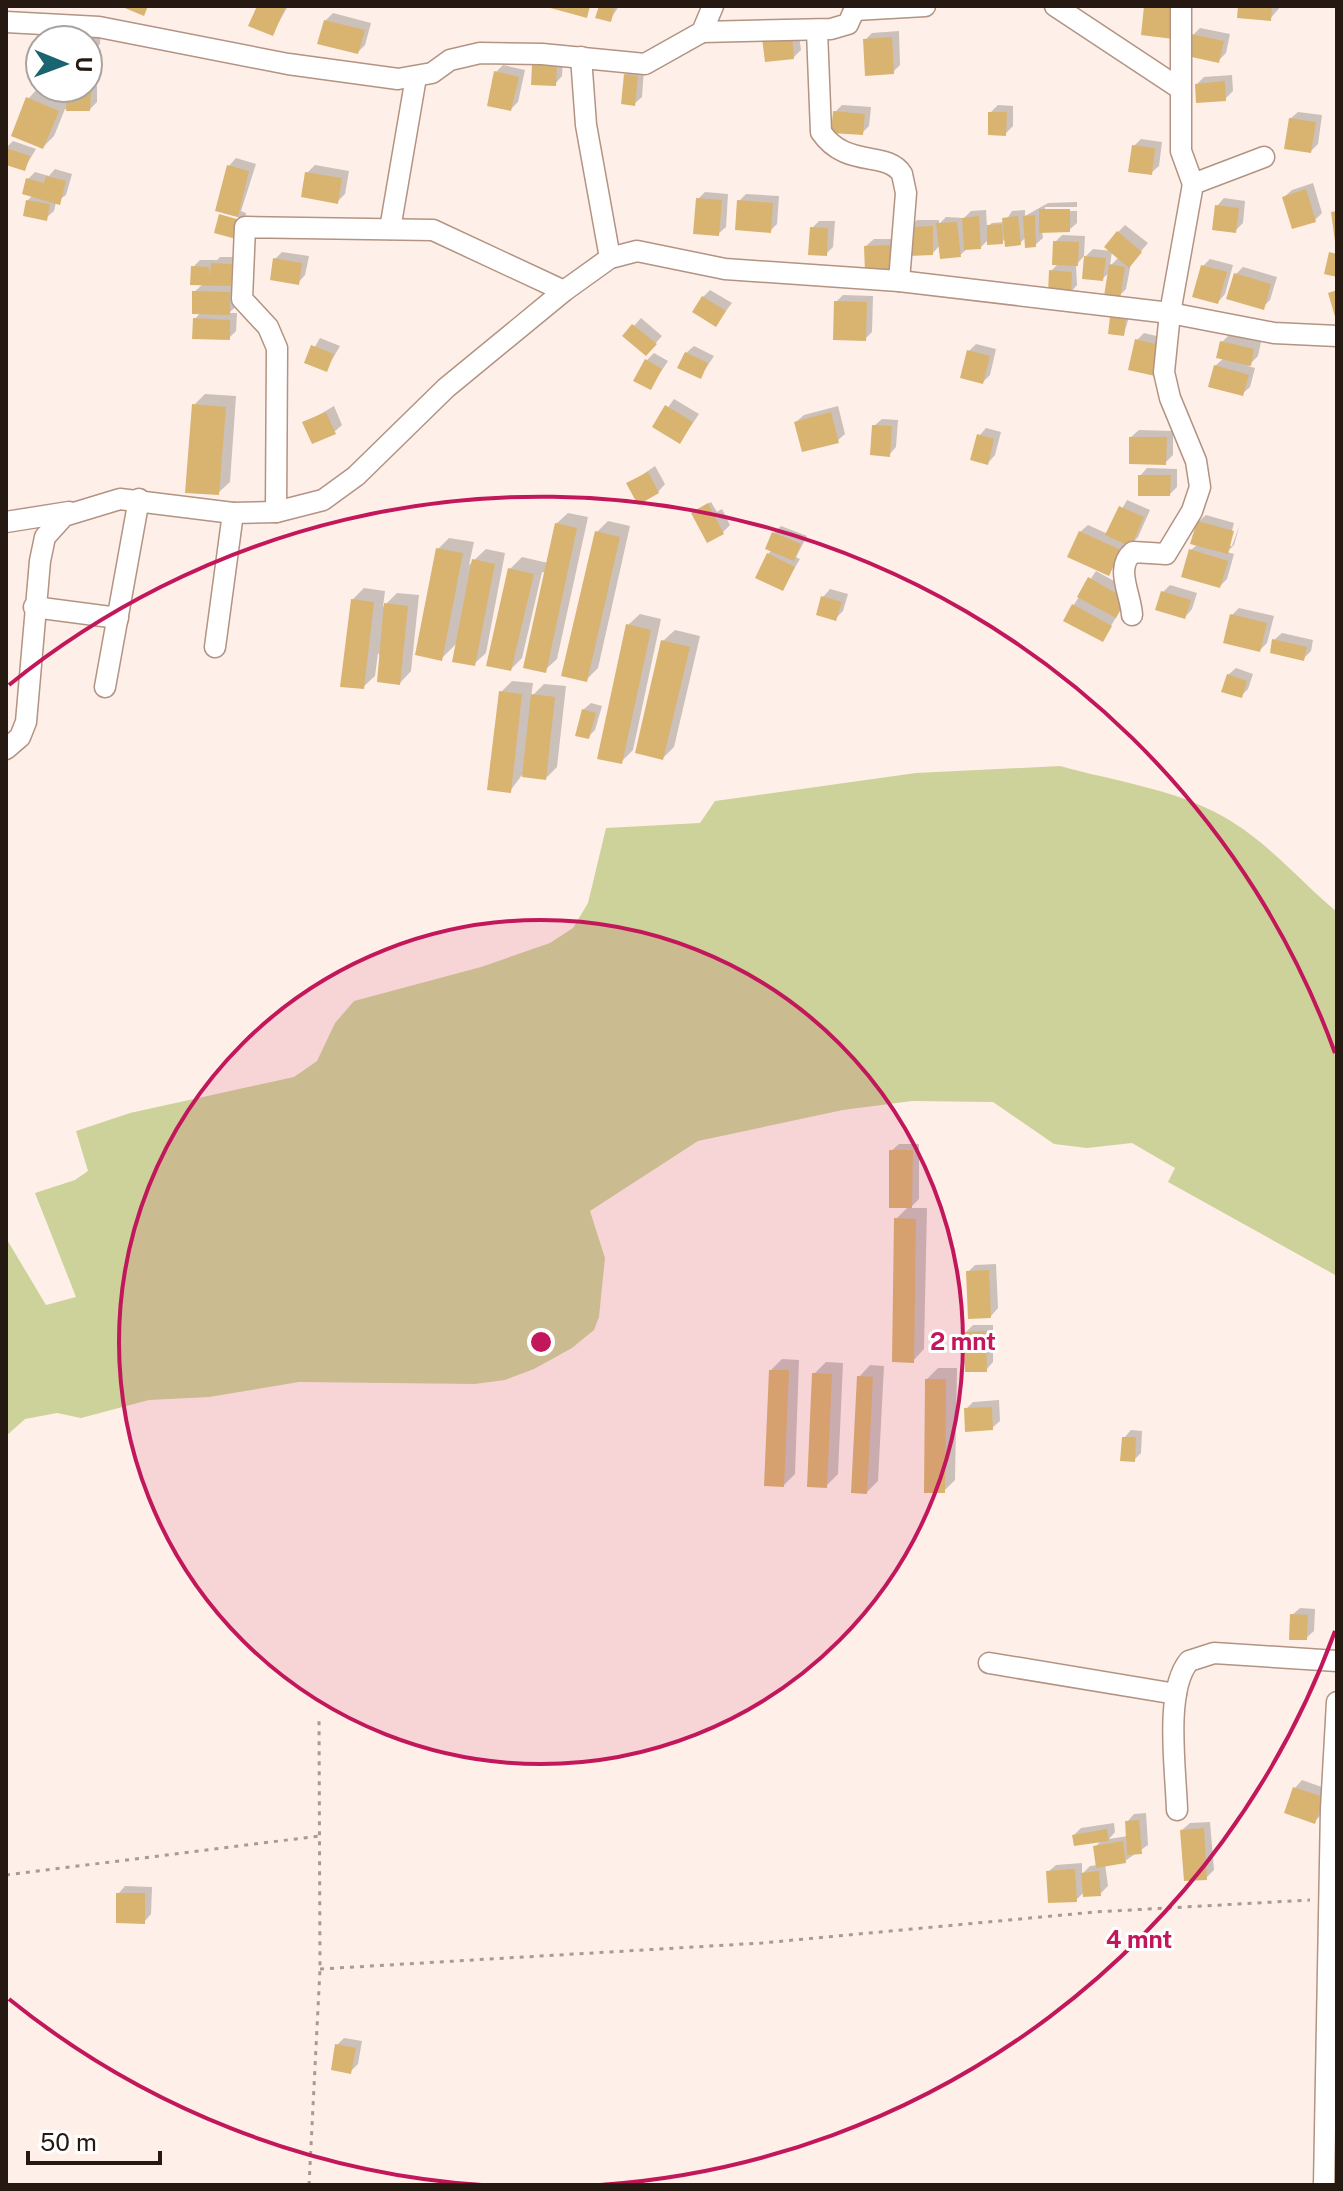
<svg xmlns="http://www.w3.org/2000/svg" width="1343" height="2191" viewBox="0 0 1343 2191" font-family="'Public Sans',sans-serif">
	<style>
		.green { fill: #ccd299 }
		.shadow { fill: #0003 }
		.building { fill: #d9b471 }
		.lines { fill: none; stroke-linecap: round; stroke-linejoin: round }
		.minor-casing { stroke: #b39382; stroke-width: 23 }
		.path { stroke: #a99b94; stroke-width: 3; stroke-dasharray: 4 6; stroke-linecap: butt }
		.minor { stroke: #fff; stroke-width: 20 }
		.ring { fill: none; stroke: #c2185b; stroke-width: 4 }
		.centre { fill: #c2185b; stroke: #fff; stroke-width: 4 }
		.ring-label { font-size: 24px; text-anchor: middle; font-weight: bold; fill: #c2185b; stroke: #fff; stroke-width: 6; stroke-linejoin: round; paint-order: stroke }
	</style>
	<rect width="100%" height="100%" fill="#fef0e9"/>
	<!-- green -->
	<path class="green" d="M1060,766C1113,781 1176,789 1224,817C1268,842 1299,880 1337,912V1276L1168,1182L1175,1168L1132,1143L1087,1148L1054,1144L993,1102L912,1101L843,1110L698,1141L590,1211L605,1258L599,1317L594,1330L572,1348L534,1369L505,1380L475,1384L299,1382L209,1397L149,1400L81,1418L57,1413L25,1419L6,1436V1238L46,1305L76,1297L35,1193L75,1180L88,1171L76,1131L130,1113L294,1077L317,1061L335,1023L354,1001L481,967L550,943L573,928L588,903L606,828L700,823L715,801L916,773Z"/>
	<!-- shadow -->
	<g class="shadow">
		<polygon points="259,6 288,6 272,34 251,25"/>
		<polygon points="601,6 619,6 610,20"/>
		<polygon points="1240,6 1281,6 1270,19"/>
		<polygon points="333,13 371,23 365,45 358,52 325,21"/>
		<polygon points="101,27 100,44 93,52 96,52 95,81 91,86 97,86 97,102 90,109 65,109 54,136 43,147 28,99 39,87 68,99 73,88 88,88 88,40 65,40"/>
		<polygon points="1200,28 1230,34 1226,53 1218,61 1193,35"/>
		<polygon points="798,29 801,50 793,58 772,31"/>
		<polygon points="899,31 900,65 893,72 865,40 872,33"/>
		<polygon points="541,58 563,59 562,76 555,84 534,65"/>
		<polygon points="503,65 525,70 518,102 511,109 496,72"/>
		<polygon points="633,68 644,69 642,97 634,104 626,75"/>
		<polygon points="1232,75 1233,91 1225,99 1197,84 1204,77"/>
		<polygon points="842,105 871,107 869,126 862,133 835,112"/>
		<polygon points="998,105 1013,106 1013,126 1005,134 990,113"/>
		<polygon points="1298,112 1322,115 1318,144 1311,151 1290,119"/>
		<polygon points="1141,139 1162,142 1159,166 1151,173 1134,146"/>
		<polygon points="13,141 36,149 24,169 6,163 6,148"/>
		<polygon points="236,158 256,164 241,211 246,213 245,219 223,213 229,166"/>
		<polygon points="315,165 349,171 345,194 337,202 307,173"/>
		<polygon points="55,169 72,174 66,195 56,202 54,211 46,218 27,201 33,195 28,179 35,172 49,176"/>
		<polygon points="1313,183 1322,213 1315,220 1284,197 1292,190"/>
		<polygon points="705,192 728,194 726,227 718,234 698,199"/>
		<polygon points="746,194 779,196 777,224 770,231 739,201"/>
		<polygon points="1224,198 1245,201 1243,223 1236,230 1217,206"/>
		<polygon points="1077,202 1077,207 1045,207 1045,211 1077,211 1077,223 1069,230 1042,231 1043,238 1035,245 1026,237 1020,243 1006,238 1002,242 989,239 981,247 968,248 960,255 940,245 933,253 909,228 917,220 939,220 939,224 946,217 964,218 971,211 986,210 987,227 992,223 1005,222 1012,211 1025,210 1025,216 1048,203"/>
		<polygon points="819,221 835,221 833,247 826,254 812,228"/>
		<polygon points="1125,225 1148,243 1131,263 1126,289 1119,296 1110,272 1102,279 1086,256 1093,249 1112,251 1110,266 1119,257 1118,232"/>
		<polygon points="1062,235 1085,236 1084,256 1076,265 1077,285 1070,293 1051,271 1059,263 1055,242"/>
		<polygon points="874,239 898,239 898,262 866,246"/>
		<polygon points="282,252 309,256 305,275 298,283 275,259"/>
		<polygon points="220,257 239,257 238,277 229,285 237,286 236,306 229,313 237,313 236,331 229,338 195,319 201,312 194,292 203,284 193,267 200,260 217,260"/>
		<polygon points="1210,259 1233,265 1225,294 1218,302 1203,266"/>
		<polygon points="1243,267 1277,277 1270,300 1263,307 1236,274"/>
		<polygon points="710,290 732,303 716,324 703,297"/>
		<polygon points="843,295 873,296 872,332 865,339 836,302"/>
		<polygon points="1115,315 1129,317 1124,334 1112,318"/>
		<polygon points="641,318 662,336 653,346 625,336"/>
		<polygon points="1144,333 1169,339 1162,367 1137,340"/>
		<polygon points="1229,335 1261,342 1258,356 1248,366 1255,368 1250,387 1242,394 1215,366 1224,358 1222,342"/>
		<polygon points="320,338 340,346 326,370 306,362"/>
		<polygon points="976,344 996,349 990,375 983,382 969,351"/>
		<polygon points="694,346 714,356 700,377 686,353"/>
		<polygon points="654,353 668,361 650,388 647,360"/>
		<polygon points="205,394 236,396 230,482 218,493 194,405"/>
		<polygon points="674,399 699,414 680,442 655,426"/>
		<polygon points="334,406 342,425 334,432 305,423"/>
		<polygon points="838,406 845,434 837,441 796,422 804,415"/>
		<polygon points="882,419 898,420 896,447 889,455 874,426"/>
		<polygon points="986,428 1001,432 995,455 988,463 979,436"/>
		<polygon points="1139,430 1173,431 1173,455 1165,463 1131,437"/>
		<polygon points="655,466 665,484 658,492 629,484"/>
		<polygon points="1147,468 1177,469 1177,487 1170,494 1140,476"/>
		<polygon points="1127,500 1150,510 1138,537 1131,544 1127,542 1109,573 1080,532 1088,525 1108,534"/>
		<polygon points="711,502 717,512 722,509 730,525 723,532 696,510"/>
		<polygon points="568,513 588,517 557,659 545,670 546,573 542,572 522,658 511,669 510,569 522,557 548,563 556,524"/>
		<polygon points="1206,515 1234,523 1228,546 1232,546 1240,524 1234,545 1227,552 1234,554 1227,579 1220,586 1191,550 1198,544 1198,522"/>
		<polygon points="608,521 630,526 598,668 586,680 597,532"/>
		<polygon points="781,526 807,536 796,557 800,559 782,589 768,554 772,550 774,533"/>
		<polygon points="449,538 474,542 469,565 486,549 505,553 486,653 474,664 458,642 442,658 438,549"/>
		<polygon points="1096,571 1132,591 1103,639 1073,606"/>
		<polygon points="1170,585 1197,593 1192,609 1185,617 1163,592"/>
		<polygon points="364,588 385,591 383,607 397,593 419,595 411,671 400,683 378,653 375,676 363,687 352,600"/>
		<polygon points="830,589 848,594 843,611 836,618 823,597"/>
		<polygon points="1239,608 1274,616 1267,643 1260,650 1232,615"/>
		<polygon points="640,614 661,619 633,750 621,762 628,625"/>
		<polygon points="675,630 700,636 674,747 663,758 663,641"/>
		<polygon points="1282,633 1313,640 1311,651 1303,659 1274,640"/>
		<polygon points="1236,668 1253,674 1248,689 1241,696 1228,675"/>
		<polygon points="512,681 533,683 531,697 544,684 566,686 557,767 546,778 522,775 510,791 501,692"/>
		<polygon points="591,703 602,706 595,730 588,737 583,710"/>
		<polygon points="899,1144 919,1144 919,1199 910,1208 927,1208 924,1349 913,1361 896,1219 909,1206 891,1151"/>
		<polygon points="996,1264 998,1308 991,1316 968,1272 975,1265"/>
		<polygon points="973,1325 993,1325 993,1362 986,1370 966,1332"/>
		<polygon points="782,1359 799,1360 795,1474 784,1485 771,1370"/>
		<polygon points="826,1362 843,1363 838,1474 826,1486 814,1374"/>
		<polygon points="870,1365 884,1366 878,1481 867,1492 859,1377"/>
		<polygon points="938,1368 957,1368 955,1480 944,1491 927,1379"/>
		<polygon points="999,1400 1000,1421 992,1428 966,1409 973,1402"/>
		<polygon points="1131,1430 1142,1431 1141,1453 1134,1460 1124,1438"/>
		<polygon points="1300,1608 1315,1609 1314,1631 1306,1638 1292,1615"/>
		<polygon points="1302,1780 1330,1790 1321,1815 1314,1822 1287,1812 1295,1788"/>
		<polygon points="1146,1813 1148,1845 1125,1861 1105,1864 1108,1886 1100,1894 1085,1891 1076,1900 1048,1872 1056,1865 1082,1863 1082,1874 1090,1866 1098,1865 1095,1847 1102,1840 1074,1835 1081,1828 1114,1823 1115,1832 1109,1839 1128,1836 1127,1822 1134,1814"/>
		<polygon points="1210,1822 1214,1870 1206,1878 1182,1830 1190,1823"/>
		<polygon points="125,1886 152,1887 151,1914 144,1922 118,1894"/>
		<polygon points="344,2038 362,2041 358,2064 351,2071 337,2045"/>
	</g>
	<!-- building -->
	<g class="building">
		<polygon points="120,6 148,6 144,16"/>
		<polygon points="257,6 285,8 273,36 248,26"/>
		<polygon points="543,6 590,6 587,18"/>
		<polygon points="599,6 615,6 611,22 595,18"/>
		<polygon points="1144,6 1176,6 1173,39 1141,35"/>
		<polygon points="1238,6 1272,6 1271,21 1237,18"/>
		<polygon points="324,20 365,30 358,54 317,44"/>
		<polygon points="63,33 94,34 94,54 88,54 88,40 63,40"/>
		<polygon points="1191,34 1224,41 1219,63 1187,56"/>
		<polygon points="792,35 794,59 765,62 762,38"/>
		<polygon points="892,37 894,74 865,76 863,39"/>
		<polygon points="532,64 557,65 556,86 531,85"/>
		<polygon points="494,71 519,77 511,111 487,106"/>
		<polygon points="624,74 638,76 635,106 621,104"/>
		<polygon points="1225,81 1226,101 1196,103 1195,84"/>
		<polygon points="67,92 91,92 90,111 66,111"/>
		<polygon points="26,97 59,111 43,149 11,136"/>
		<polygon points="833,111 865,114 863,135 831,133"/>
		<polygon points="988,112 1007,112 1006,136 988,135"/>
		<polygon points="1289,118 1316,122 1311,153 1284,149"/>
		<polygon points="1132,145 1155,148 1152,175 1128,172"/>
		<polygon points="6,148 30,156 25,171 6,165"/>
		<polygon points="227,165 249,171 238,217 215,211"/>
		<polygon points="305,172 342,178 338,204 301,197"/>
		<polygon points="46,176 66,181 60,205 22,194 26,178 44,183"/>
		<polygon points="1306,189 1316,222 1292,229 1282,197"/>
		<polygon points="696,198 722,200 719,236 693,234"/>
		<polygon points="26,200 50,204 47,221 23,216"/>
		<polygon points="737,200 773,203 771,233 735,230"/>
		<polygon points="1215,205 1239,208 1236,233 1212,230"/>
		<polygon points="1039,209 1070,209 1070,232 1039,233"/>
		<polygon points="1337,211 1337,242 1335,242 1331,212"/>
		<polygon points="219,214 240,220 236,239 214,233"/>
		<polygon points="1035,215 1036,247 1025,248 1023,216"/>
		<polygon points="979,216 981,249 964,250 962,218"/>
		<polygon points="1018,216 1021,245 1005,247 1002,218"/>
		<polygon points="957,222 961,257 940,259 936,223"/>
		<polygon points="1002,224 1003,244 987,245 987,225"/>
		<polygon points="933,226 933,255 908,256 907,227"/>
		<polygon points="810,227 828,228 827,256 808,255"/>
		<polygon points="1117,231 1142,252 1129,268 1104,247"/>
		<polygon points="1053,241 1079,242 1078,266 1052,265"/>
		<polygon points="891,245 892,271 865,272 864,246"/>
		<polygon points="1329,252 1337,254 1337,277 1324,274"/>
		<polygon points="1084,256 1106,258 1103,281 1082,279"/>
		<polygon points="273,258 302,263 299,285 270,280"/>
		<polygon points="211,263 232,264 231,286 190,285 191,266 209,267 210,278"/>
		<polygon points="1109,264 1125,267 1120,299 1104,296"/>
		<polygon points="1201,265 1227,272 1218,304 1192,297"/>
		<polygon points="1049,270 1072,272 1071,295 1048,293"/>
		<polygon points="1234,273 1271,284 1264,310 1226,299"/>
		<polygon points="1337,290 1337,320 1336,320 1328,293"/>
		<polygon points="192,291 230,292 230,315 192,314"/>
		<polygon points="702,296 726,311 716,327 692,312"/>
		<polygon points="834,301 867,302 866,341 833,340"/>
		<polygon points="1110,317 1126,319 1124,336 1108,334"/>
		<polygon points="193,318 230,320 230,340 192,339"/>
		<polygon points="632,324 657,344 646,356 622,336"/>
		<polygon points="1135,339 1163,346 1155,376 1128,370"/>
		<polygon points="1220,341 1254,349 1251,366 1216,358"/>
		<polygon points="311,345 334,354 327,372 304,363"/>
		<polygon points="967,350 990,356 983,384 960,378"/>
		<polygon points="685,352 708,363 701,379 677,368"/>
		<polygon points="645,359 662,369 651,390 633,381"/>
		<polygon points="1214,365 1249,375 1243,396 1208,387"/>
		<polygon points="192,404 226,407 219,495 185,493"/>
		<polygon points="665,405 693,422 680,444 652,427"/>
		<polygon points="326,412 336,434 312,444 302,422"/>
		<polygon points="831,412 839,443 802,452 794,422"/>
		<polygon points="872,425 892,426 890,457 870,455"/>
		<polygon points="977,434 994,439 988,465 970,460"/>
		<polygon points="1129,437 1167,437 1166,465 1129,464"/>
		<polygon points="648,472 659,493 638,505 626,483"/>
		<polygon points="1138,475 1171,475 1170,496 1138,496"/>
		<polygon points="708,503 724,534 707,543 691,513"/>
		<polygon points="1119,506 1144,517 1131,547 1105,535"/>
		<polygon points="1197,521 1234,531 1228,554 1190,544"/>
		<polygon points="555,523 577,528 546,673 523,668"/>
		<polygon points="595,531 620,537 587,682 561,676"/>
		<polygon points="1079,531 1121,550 1109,576 1067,557"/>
		<polygon points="772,532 801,544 794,561 765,549"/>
		<polygon points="436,548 463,553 442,661 415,655"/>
		<polygon points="1189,549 1228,561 1220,588 1181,577"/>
		<polygon points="767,553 795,567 783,591 755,578"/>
		<polygon points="472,559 495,564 475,666 452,662"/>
		<polygon points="508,568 534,574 511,671 486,666"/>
		<polygon points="1088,577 1126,599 1116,618 1077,597"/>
		<polygon points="1161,591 1191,600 1185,619 1155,610"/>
		<polygon points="821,596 842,602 836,621 816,615"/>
		<polygon points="351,599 374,602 364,689 340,687"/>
		<polygon points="384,603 408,606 400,685 377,682"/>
		<polygon points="1072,604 1112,626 1103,642 1063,621"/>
		<polygon points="1230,614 1267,623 1260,652 1223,643"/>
		<polygon points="626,624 651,630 622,764 597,759"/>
		<polygon points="1272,639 1307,647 1304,661 1270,653"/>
		<polygon points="661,640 690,647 663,760 635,753"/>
		<polygon points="1227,674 1247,681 1242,698 1221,692"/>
		<polygon points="499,691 522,694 511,793 487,790"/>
		<polygon points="531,694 555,697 546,780 522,777"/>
		<polygon points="582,709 596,713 589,739 575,736"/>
		<polygon points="889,1150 913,1150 912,1208 889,1208"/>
		<polygon points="894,1218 916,1219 914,1363 892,1362"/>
		<polygon points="989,1270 991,1318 968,1319 966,1271"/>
		<polygon points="986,1331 987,1372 965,1372 964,1332"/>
		<polygon points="769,1370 789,1370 784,1487 764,1486"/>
		<polygon points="812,1373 832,1374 827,1488 807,1487"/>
		<polygon points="857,1376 873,1377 867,1494 851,1493"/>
		<polygon points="925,1379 946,1379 945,1493 924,1493"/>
		<polygon points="992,1407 993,1430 965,1432 964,1408"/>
		<polygon points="1122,1437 1136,1437 1135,1462 1120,1461"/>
		<polygon points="1290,1614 1308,1615 1307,1640 1289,1640"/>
		<polygon points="1293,1787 1324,1797 1315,1824 1284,1813"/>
		<polygon points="1139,1820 1142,1854 1127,1855 1125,1821"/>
		<polygon points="1204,1828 1207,1880 1184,1881 1180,1830"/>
		<polygon points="1107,1829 1109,1841 1074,1846 1072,1835"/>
		<polygon points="1123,1841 1126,1863 1096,1868 1093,1846"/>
		<polygon points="1075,1869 1077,1902 1048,1903 1046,1871"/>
		<polygon points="1099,1871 1101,1896 1083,1897 1081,1873"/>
		<polygon points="116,1893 145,1893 145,1924 116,1923"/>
		<polygon points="335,2044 356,2048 351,2074 331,2070"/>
	</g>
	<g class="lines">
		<defs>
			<g id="minor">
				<polyline points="1055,6 1179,88"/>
				<polyline points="1181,6 1181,151 1193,184"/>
				<polyline points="855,10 925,6"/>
				<polyline points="6,22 99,27 288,64 398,79 432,73 450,60 480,53 542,54 645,64 702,32 713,6"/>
				<path d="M817,31L821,132C846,169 887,150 902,174L906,193L899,281"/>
				<polyline points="702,32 831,29 848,24 856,6"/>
				<polyline points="581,57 586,125 610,258"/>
				<polyline points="390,229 416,77"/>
				<polyline points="276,512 277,348 268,327 242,299 245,227 433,230 564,291"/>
				<polyline points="6,522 69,512"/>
				<polyline points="34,607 118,618"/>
				<path d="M1132,615C1131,594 1114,568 1133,552L1166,554L1192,511L1200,487L1196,461L1170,398L1164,372L1170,313L1193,184L1264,157"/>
				<polyline points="215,647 233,513"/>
				<polyline points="105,687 139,499"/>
				<polyline points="6,749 20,737 26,722 40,561 45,537 64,516 120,499 233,513 276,512 323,500 356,476 446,388 564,291 610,258 637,251 725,269 899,281 1170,313 1274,333 1337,336"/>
				<polyline points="989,1663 1176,1694"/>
				<path d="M1177,1810C1176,1771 1164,1691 1189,1661L1214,1653L1337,1661"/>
				<polyline points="1324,2185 1331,1809 1337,1702"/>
			</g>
		</defs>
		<!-- minor casing -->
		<use href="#minor" class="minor-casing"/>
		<!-- path -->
		<g class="path">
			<polyline points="6,1875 319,1836"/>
			<polyline points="320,1969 762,1943 1095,1912 1310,1900"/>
			<polyline points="309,2185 320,1969 319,1719"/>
		</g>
		<!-- minor -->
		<use href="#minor" class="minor"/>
	</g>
	<!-- distance rings -->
	<circle cx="541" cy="1342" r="422" fill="#c2185b" fill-opacity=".12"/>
	<g class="ring">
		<circle cx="541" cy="1342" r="422"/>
		<path d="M1335 1631A845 845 0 0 1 600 2185M482 2185A845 845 0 0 1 9 1999M9 685A845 845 0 0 1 1335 1053"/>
	</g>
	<circle cx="541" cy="1342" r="12" class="centre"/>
	<g class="ring-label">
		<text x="963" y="1350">2 mnt</text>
		<text x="1139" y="1948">4 mnt</text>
	</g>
	<!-- border -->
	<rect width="1343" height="2191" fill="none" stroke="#251912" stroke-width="16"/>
	<!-- north arrow -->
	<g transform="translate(64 64) rotate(91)"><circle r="38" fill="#ffffff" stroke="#a8a3a0" stroke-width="2"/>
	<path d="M0-6L14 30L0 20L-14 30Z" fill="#18646f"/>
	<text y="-12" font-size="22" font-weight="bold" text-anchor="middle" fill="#251912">U</text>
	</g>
	<!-- scale -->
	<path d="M28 2151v12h132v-12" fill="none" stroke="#251912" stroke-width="4"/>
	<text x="40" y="2151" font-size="24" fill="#251912" stroke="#ffffff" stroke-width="6" paint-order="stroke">50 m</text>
</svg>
